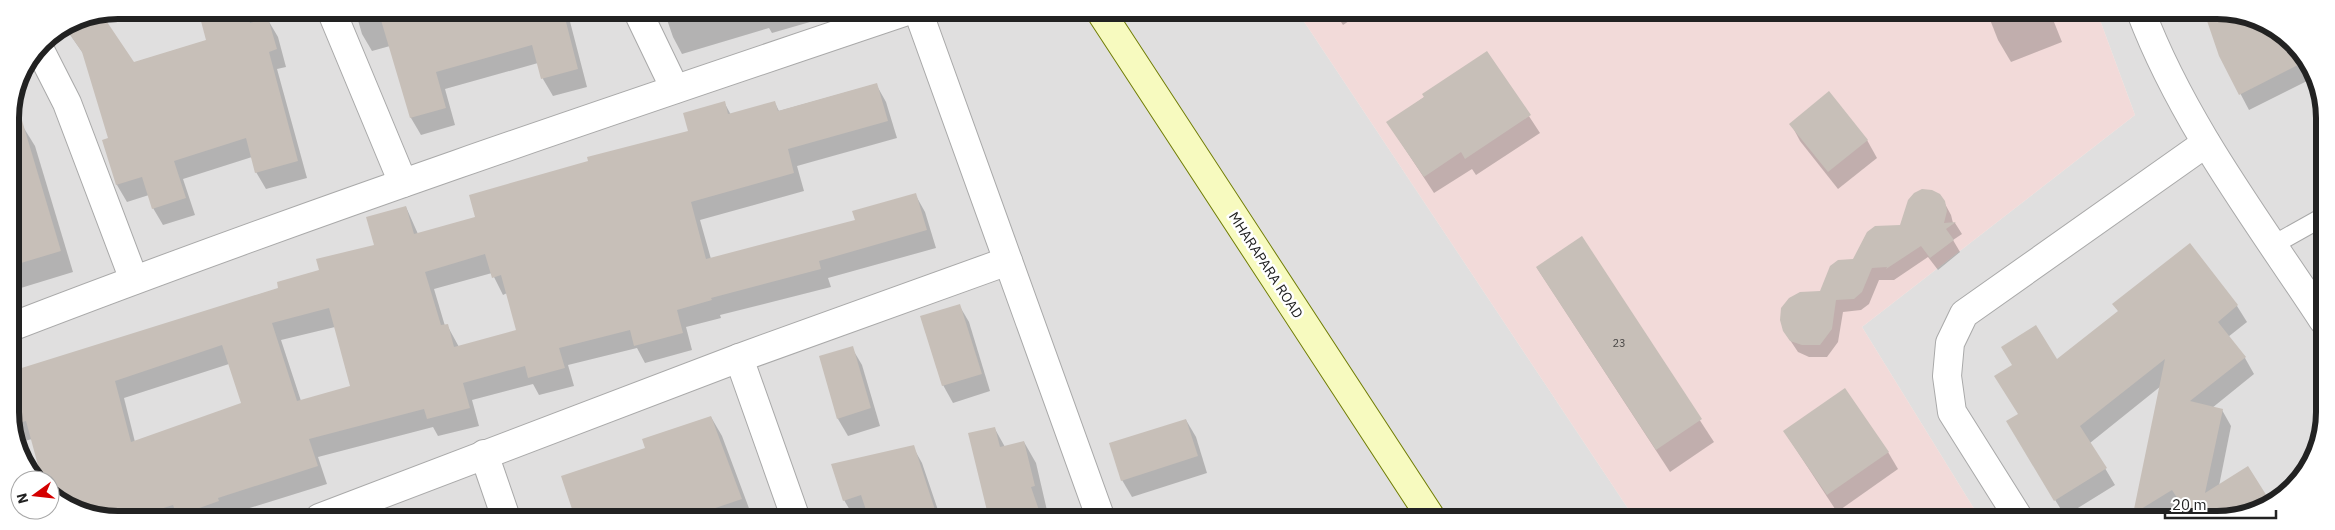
<svg xmlns="http://www.w3.org/2000/svg" width="2335" height="530" viewBox="0 0 2335 530" font-family="'IBM Plex Sans',sans-serif">
	<style>
		.residential { fill: #e0dfdf }
		.commercial { fill: #f2dad9 }
		.shadow { fill: #0003; fill-rule: evenodd }
		.building { fill: #c7bfb8; fill-rule: evenodd }
		.lines { fill: none; stroke-linecap: round; stroke-linejoin: round }
		.lane-casing { stroke: #a9a9a9; stroke-width: 20 }
		.street-casing { stroke: #a9a9a9; stroke-width: 30 }
		.secondary-casing { stroke: #707d05; stroke-width: 30 }
		.lane { stroke: #fff; stroke-width: 18 }
		.street { stroke: #fff; stroke-width: 28 }
		.secondary { stroke: #f7fabf; stroke-width: 28 }
		.labels { text-anchor: middle; stroke-width: 5; stroke-linejoin: round; paint-order: stroke }
		.number-label { font-size: 11px; fill: #4b4948 }
		.street-label { font-size: 14px; fill: #222; stroke: #fff }
		.rim { fill: none; stroke: #222; stroke-width: 6 }
	</style>
	<rect width="100%" height="100%" fill="#f2efe9"/>
	<!-- residential -->
	<g class="residential">
		<polygon points="117,10 1297,11 1635,519 97,518 50,493 50,480 37,480 12,434 10,111 21,70 42,41 76,18"/>
		<polygon points="2097,12 2238,12 2293,41 2323,96 2323,433 2289,493 2224,520 1981,520 1862,327 2135,115"/>
	</g>
	<!-- commercial -->
	<polygon class="commercial" points="1297,11 2097,12 2135,115 1862,327 1981,520 1635,519"/>
	<!-- shadow -->
	<g class="shadow">
		<polygon points="197,10 248,10 254,23 268,20 278,37 286,67 277,69 307,178 266,189 256,172 252,157 183,179 195,215 163,225 153,208 149,195 127,202 117,185 104,141 110,139 85,56 64,26 76,18 133,63 215,38"/>
		<polygon points="355,10 567,10 587,87 553,96 543,79 538,63 445,89 455,125 421,135 411,118 390,46 372,51 362,34"/>
		<polygon points="664,11 848,11 772,33 769,28 682,54 673,37"/>
		<polygon points="1334,11 1364,11 1343,25"/>
		<polygon points="1377,11 1395,11 1383,20"/>
		<polygon points="1987,12 2050,12 2062,42 2011,62 1998,40"/>
		<polygon points="2205,12 2238,12 2293,41 2309,71 2303,74 2307,81 2249,110 2220,55"/>
		<polygon points="1487,52 1540,133 1476,175 1472,169 1434,193 1388,123"/>
		<path d="M876,84L886,102L897,138L797,166L804,191L700,220L711,259L857,221L915,194L925,212L936,248L828,278L831,287L720,315L721,318L686,327L692,350L645,363L637,348L568,365L574,386L539,395L533,384L472,400L479,426L438,436L433,427L318,457L327,484L227,515L228,518H97L50,493V480H43L32,439L17,443L12,434V373L280,288L376,245L406,207L418,234L477,218L690,131L724,102L731,115L775,103L779,111ZM492,273L503,295L507,293L517,331L459,347L447,325L445,326L434,289ZM335,327L351,387L301,401L281,340ZM229,364L243,404L135,442L124,398Z"/>
		<polygon points="1791,124 1867,140 1877,158 1838,189 1800,141"/>
		<polygon points="22,125 35,146 73,272 11,291 10,129"/>
		<polygon points="1944,202 1951,215 1953,223 1955,223 1962,234 1953,240 1960,252 1938,270 1928,257 1894,280 1879,280 1869,304 1861,310 1843,312 1838,342 1827,357 1809,357 1798,352 1784,331 1854,260 1901,226"/>
		<polygon points="1581,238 1714,442 1670,472 1537,268"/>
		<polygon points="2190,245 2237,306 2247,322 2228,337 2245,358 2254,374 2212,408 2222,410 2231,426 2219,486 2269,502 2183,506 2160,520 2138,520 2135,514 2161,386 2090,443 2115,485 2065,516 2017,438 2019,415 2057,361 2119,312 2114,305"/>
		<polygon points="959,305 969,322 990,391 953,403 943,385"/>
		<polygon points="852,348 862,365 880,426 848,436 838,419"/>
		<polygon points="711,417 722,436 753,519 568,518 576,516 647,449"/>
		<polygon points="1186,420 1196,437 1207,473 1132,497 1122,480"/>
		<polygon points="995,429 1005,447 1024,442 1036,463 1049,519 995,519"/>
		<polygon points="1784,431 1888,452 1898,469 1837,512"/>
		<polygon points="913,447 922,463 941,519 870,519 868,512 854,517 844,500"/>
	</g>
	<!-- building -->
	<g class="building">
		<polygon points="198,10 247,10 250,23 268,18 277,49 269,52 298,161 255,173 246,138 174,161 186,198 152,209 142,177 116,185 102,140 108,138 82,52 64,26 76,18 101,13 134,62 206,40"/>
		<polygon points="378,10 563,10 578,69 541,79 532,45 436,72 446,108 410,118"/>
		<polygon points="2204,12 2238,12 2293,41 2301,55 2295,58 2298,65 2239,95 2219,56"/>
		<polygon points="1487,51 1531,115 1465,159 1461,152 1424,177 1386,122 1424,97 1422,94"/>
		<path d="M877,83L888,121L788,149L794,173L691,202L706,259L855,220L852,211L916,193L927,230L819,261L821,269L711,298L712,300L677,310L683,333L634,346L630,330L559,348L565,368L528,378L525,366L463,383L470,408L427,419L424,409L309,439L318,466L218,498L219,501L177,516L173,505L132,518H97L50,493V480H42L26,421L12,425V371L278,288L277,282L319,270L316,259L374,245L366,217L406,206L414,234L475,217L469,195L588,161L587,157L688,131L683,113L725,101L728,114L775,101L778,111ZM485,254L492,278L501,275L516,330L454,347L448,324L441,325L425,272ZM329,308L350,386L297,401L272,323ZM222,345L241,403L131,442L115,381Z"/>
		<polygon points="1829,91 1868,140 1828,172 1789,124"/>
		<polygon points="18,107 61,251 11,266 10,111 11,109"/>
		<polygon points="1922,189 1932,190 1940,194 1945,201 1947,211 1944,223 1956,222 1946,229 1954,240 1930,258 1921,246 1886,269 1887,267 1872,268 1862,292 1854,299 1836,300 1832,329 1820,345 1802,345 1790,341 1783,331 1780,320 1781,308 1789,298 1800,292 1820,291 1830,266 1838,260 1853,259 1867,232 1875,226 1900,225 1908,200 1914,193"/>
		<polygon points="1582,236 1702,419 1656,450 1536,267"/>
		<polygon points="2190,243 2238,305 2218,322 2246,357 2190,401 2223,409 2205,493 2248,466 2270,501 2224,520 2163,520 2183,507 2172,490 2133,514 2165,359 2080,426 2107,468 2054,501 2006,421 2018,414 1994,376 2012,365 2001,347 2036,325 2057,359 2118,311 2112,304"/>
		<polygon points="960,304 982,374 942,386 920,316"/>
		<polygon points="853,346 871,408 837,419 819,356"/>
		<polygon points="1845,388 1889,452 1827,495 1783,431"/>
		<polygon points="711,416 742,499 686,518 575,518 561,476 645,448 642,439"/>
		<polygon points="1186,419 1198,456 1121,481 1109,443"/>
		<polygon points="995,427 1000,447 1024,441 1035,486 1031,487 1042,519 989,519 968,433"/>
		<polygon points="914,445 938,519 869,519 861,495 843,501 831,464"/>
	</g>
	<g class="lines">
		<defs>
			<polyline id="lane" points="2273,245 2323,217"/>
			<g id="street">
				<polyline points="331,10 403,183"/>
				<polyline points="637,10 675,89"/>
				<polyline points="918,11 1101,519"/>
				<path d="M2141,12C2183,123 2258,221 2323,320"/>
				<polyline points="38,46 67,103 134,280"/>
				<path d="M11,327C307,213 607,112 907,11"/>
				<polyline points="739,358 796,519"/>
				<polyline points="484,454 506,518"/>
				<polyline points="319,518 739,358 1008,261"/>
				<polyline points="2020,520 1952,412 1947,376 1950,343 1964,314 2206,143"/>
			</g>
			<polyline id="secondary" points="1100,11 1432,519"/>
		</defs>
		<!-- lane casing -->
		<use href="#lane" class="lane-casing"/>
		<!-- street casing -->
		<use href="#street" class="street-casing"/>
		<!-- secondary casing -->
		<use href="#secondary" class="secondary-casing"/>
		<!-- lane -->
		<use href="#lane" class="lane"/>
		<!-- street -->
		<use href="#street" class="street"/>
		<!-- secondary -->
		<use href="#secondary" class="secondary"/>
	</g>
	<g class="labels">
		<!-- number labels -->
		<g class="number-label">
			<text x="1619" y="347">23</text>
		</g>
		<!-- street labels -->
		<g class="street-label">
			<text transform="translate(1266 265) rotate(57)" y="5">MHARAPARA ROAD</text>
		</g>
	</g>
	<!-- crop -->
	<path d="M0 0H2335V530H0ZM118 19H2217A99 99 0 0 1 2316 118V412A99 99 0 0 1 2217 511H118A99 99 0 0 1 19 412V118A99 99 0 0 1 118 19Z" fill="#fff" fill-rule="evenodd"/>
	<path class="rim" d="M118 19H2217A99 99 0 0 1 2316 118V412A99 99 0 0 1 2217 511H118A99 99 0 0 1 19 412V118A99 99 0 0 1 118 19Z"/>
	<!-- north arrow -->
	<g transform="translate(35 495) rotate(255)"><circle r="24" fill="#ffffff" stroke="#a7a7a7"/>
	<path d="M0-4L9 19L0 12L-9 19Z" fill="#d40000"/>
	<text y="-8" font-size="14" font-weight="bold" text-anchor="middle" fill="#222222">N</text>
	</g>
	<!-- scale -->
	<path d="M2165 510v8h111v-8" fill="none" stroke="#222222" stroke-width="2.5"/>
	<text x="2172" y="510" font-size="15" fill="#222222" stroke="#ffffff" stroke-width="4" paint-order="stroke">20 m</text>
</svg>
